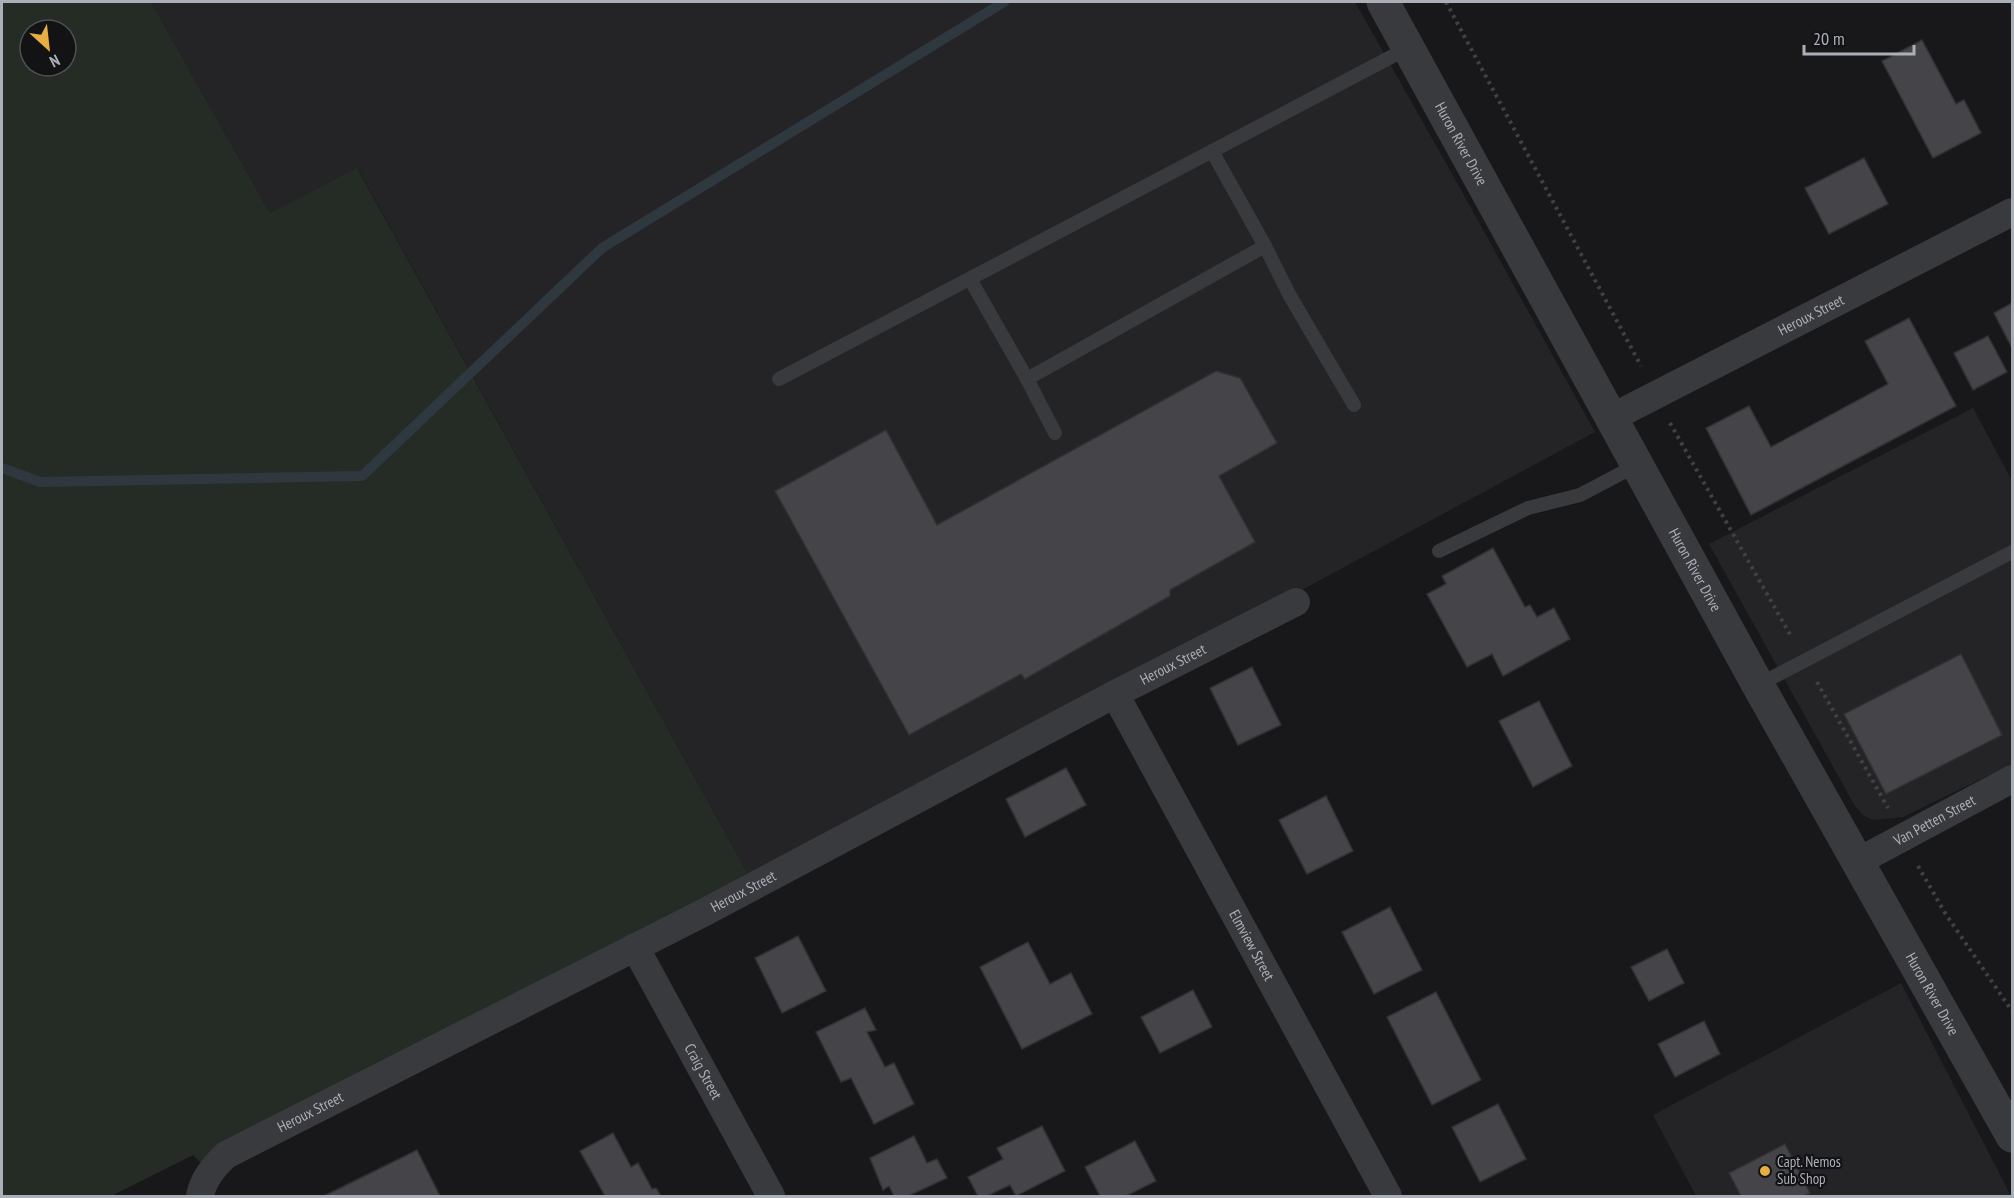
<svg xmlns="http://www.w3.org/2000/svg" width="2014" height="1198" viewBox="0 0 2014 1198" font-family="'PT Sans Narrow',sans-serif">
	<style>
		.built { fill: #242426 }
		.green { fill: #242c25; fill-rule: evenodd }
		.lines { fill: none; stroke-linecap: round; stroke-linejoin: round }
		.stream { stroke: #30383f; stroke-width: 10 }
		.building { fill: #454549; stroke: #323235; stroke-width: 1.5 }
		.path { stroke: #3f4145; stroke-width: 4; stroke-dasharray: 3 4.5; stroke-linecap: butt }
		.service { stroke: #393a3e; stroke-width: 14 }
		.minor { stroke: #393a3e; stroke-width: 28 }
		.tertiary { stroke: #393a3e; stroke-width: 33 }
		.poi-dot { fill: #e6ae43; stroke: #131315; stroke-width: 2 }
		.labels { text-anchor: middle; stroke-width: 4.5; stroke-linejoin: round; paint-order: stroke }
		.street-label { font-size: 15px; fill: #abafb8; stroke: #131315 }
		.poi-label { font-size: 15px; fill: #abafb8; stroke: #131315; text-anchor: start }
	</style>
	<rect width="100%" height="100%" fill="#18181a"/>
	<!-- built -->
	<g class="built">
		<polygon points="151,2 1355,2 1451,172 1595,432 1298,592 751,879 358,169 270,213"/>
		<polygon points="1973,408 2012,481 2012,764 1903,817 1874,820 1864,816 1855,806 1709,544"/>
		<polygon points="1901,983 2011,1196 1696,1196 1653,1115"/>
	</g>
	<!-- green -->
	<path class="green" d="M2,2H151L270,213L357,168L751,879L204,1166L193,1155L111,1196H2ZM30,30H66V66H30Z"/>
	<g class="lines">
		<!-- stream -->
		<polyline class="stream" points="2,468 40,482 362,476 602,248 1004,2"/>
	</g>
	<!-- building -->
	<g class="building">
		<polygon points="1922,40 1956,104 1964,100 1981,133 1933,158 1882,61"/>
		<polygon points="1864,158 1888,204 1829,234 1805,188"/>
		<polygon points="2012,303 2012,348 1994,313"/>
		<polygon points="1909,318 1956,406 1751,515 1706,428 1749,406 1771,447 1888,384 1865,341"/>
		<polygon points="1988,336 2007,372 1973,390 1954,353"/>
		<polygon points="1216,371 1240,378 1277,443 1219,476 1255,542 1170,590 1170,596 1025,679 1021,674 909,735 775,491 886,430 937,525"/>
		<polygon points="1493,548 1525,607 1530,605 1537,617 1554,608 1570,639 1503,676 1492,654 1467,667 1427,594 1446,584 1442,576"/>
		<polygon points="1961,654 2002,735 1886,794 1844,714"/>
		<polygon points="1252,667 1281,725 1238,745 1210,688"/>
		<polygon points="1539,701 1572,766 1533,787 1499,721"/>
		<polygon points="1066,768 1086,805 1025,837 1006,799"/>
		<polygon points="1326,796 1353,851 1307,874 1279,820"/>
		<polygon points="1390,907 1422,970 1374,994 1342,932"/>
		<polygon points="798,936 826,991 782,1013 755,958"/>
		<polygon points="1028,942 1050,984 1071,973 1092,1014 1022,1049 980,967"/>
		<polygon points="1667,949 1684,983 1649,1001 1631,967"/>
		<polygon points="1193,990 1212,1027 1160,1053 1141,1017"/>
		<polygon points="1436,992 1481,1080 1432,1105 1387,1017"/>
		<polygon points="865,1008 876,1030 867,1032 885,1067 894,1063 914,1104 874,1124 851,1078 841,1082 816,1032"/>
		<polygon points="1704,1021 1720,1054 1675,1077 1658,1044"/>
		<polygon points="1498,1104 1526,1159 1480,1182 1452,1127"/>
		<polygon points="1042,1126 1065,1171 1016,1196 1010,1185 987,1196 978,1196 968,1177 1003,1159 997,1148"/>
		<polygon points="613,1133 631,1167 638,1163 652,1189 656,1188 661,1196 605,1196 580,1151"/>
		<polygon points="914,1136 927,1163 937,1159 947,1178 908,1196 894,1196 889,1186 883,1190 870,1158"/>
		<polygon points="1135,1141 1156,1181 1126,1196 1100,1196 1085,1167"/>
		<polygon points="1785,1144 1810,1193 1804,1196 1741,1196 1729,1173"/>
		<polygon points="417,1150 440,1196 324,1196"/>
	</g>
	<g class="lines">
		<!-- path -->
		<g class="path">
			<polyline points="1446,2 1641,366"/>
			<polyline points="1670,423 1792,638"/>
			<polyline points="1817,682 1888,808"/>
			<polyline points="1918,866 1945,913 2012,1011"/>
		</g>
		<!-- service -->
		<g class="service">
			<polyline points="1212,151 1265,246 1290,296 1354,405"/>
			<polyline points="970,279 1027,379 1055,433"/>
			<polyline points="779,379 1408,48"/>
			<polyline points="1027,379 1265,246"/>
			<polyline points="1439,551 1528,508 1580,495 1637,465"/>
			<polyline points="1758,685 2012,552"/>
		</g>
		<!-- minor -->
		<g class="minor">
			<path id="s1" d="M1611,418L2012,212"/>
			<path id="s2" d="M1115,694L1388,1196"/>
			<path id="s3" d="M1857,862L2012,779"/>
			<path id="s4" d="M635,947L771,1196"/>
			<path id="s5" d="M200,1196C203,1179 214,1166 226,1155L703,913L1115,694L1296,602"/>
		</g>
		<!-- tertiary -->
		<path class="tertiary" id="s6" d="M1383,2L1758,685L2012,1136"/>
	</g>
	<!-- markers -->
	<circle class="poi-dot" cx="1765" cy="1171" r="6"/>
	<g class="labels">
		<!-- street labels -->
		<g class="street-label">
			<text dy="5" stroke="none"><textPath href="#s6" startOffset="162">Huron River Drive</textPath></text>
			<text dy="5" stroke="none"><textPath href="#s1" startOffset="225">Heroux Street</textPath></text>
			<text dy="5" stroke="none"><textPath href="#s6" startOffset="648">Huron River Drive</textPath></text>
			<text dy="5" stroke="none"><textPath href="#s5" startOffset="1116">Heroux Street</textPath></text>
			<text dy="5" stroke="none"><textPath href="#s3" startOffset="88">Van Petten Street</textPath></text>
			<text dy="5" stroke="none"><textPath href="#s5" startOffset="630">Heroux Street</textPath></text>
			<text dy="5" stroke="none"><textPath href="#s2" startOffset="286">Elmview Street</textPath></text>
			<text dy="5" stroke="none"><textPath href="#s6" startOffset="1134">Huron River Drive</textPath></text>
			<text dy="5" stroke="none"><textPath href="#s4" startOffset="142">Craig Street</textPath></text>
			<text dy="5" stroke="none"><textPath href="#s5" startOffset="144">Heroux Street</textPath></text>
		</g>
		<!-- poi labels -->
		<g class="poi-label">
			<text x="1777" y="1167">Capt. Nemos<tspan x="1777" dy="17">Sub Shop</tspan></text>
		</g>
	</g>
	<!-- border -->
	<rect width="2014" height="1198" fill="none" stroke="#abafb8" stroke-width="6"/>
	<!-- north arrow -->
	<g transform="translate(48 48) rotate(153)"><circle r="28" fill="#131315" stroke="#505156" stroke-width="1.5"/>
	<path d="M0-4.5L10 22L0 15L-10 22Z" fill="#e6ae43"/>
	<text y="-9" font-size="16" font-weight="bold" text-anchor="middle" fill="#abafb8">N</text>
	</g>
	<!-- scale -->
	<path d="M1804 45v9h110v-9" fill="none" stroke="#abafb8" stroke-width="3"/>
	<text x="1813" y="45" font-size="18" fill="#abafb8" stroke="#131315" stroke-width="4.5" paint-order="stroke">20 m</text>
</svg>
